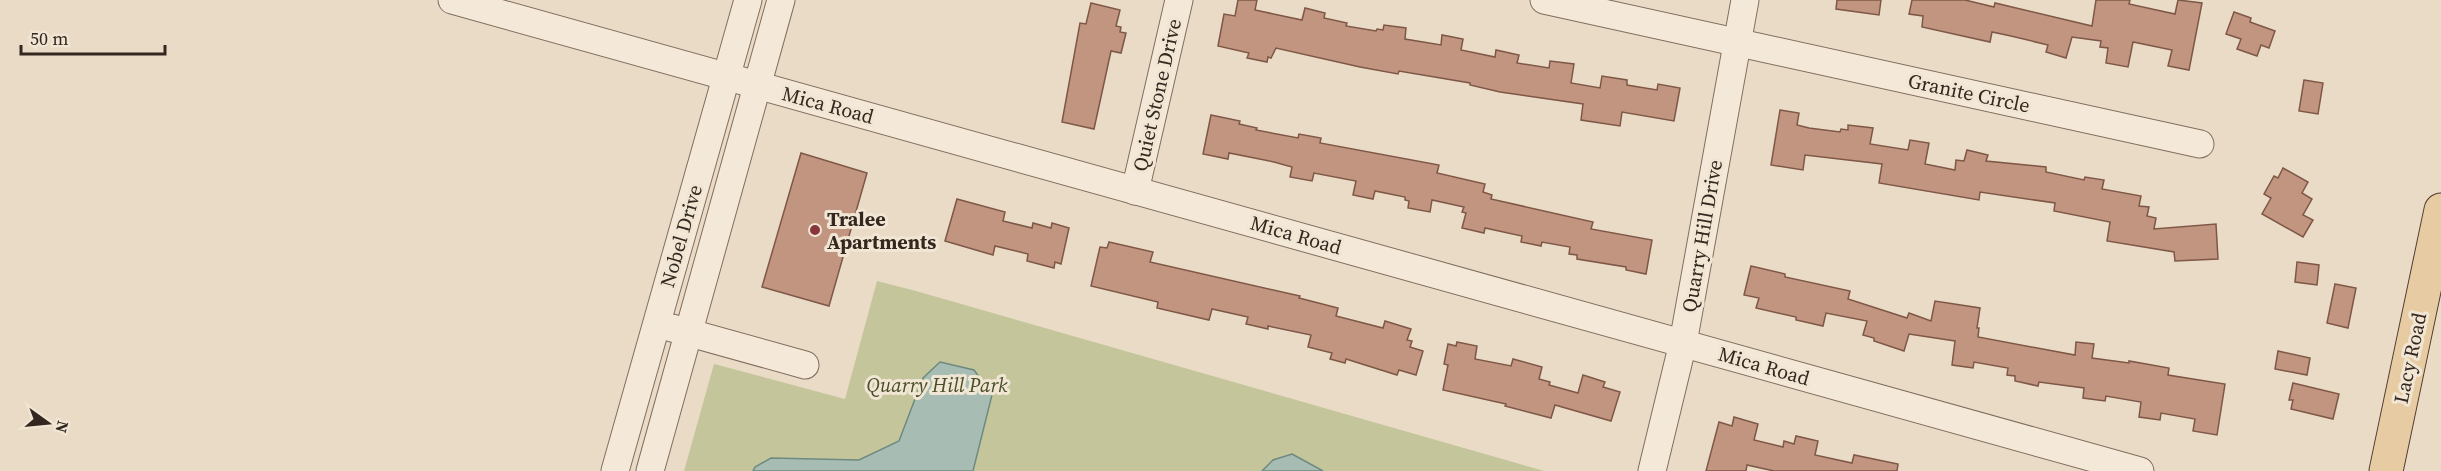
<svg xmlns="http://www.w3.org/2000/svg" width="2441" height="471" viewBox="0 0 2441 471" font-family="'Source Serif 4',serif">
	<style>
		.green { fill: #c5c59b }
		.water { fill: #a7bdb4; stroke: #6f8a80; stroke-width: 1.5 }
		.building { fill: #c29580; stroke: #7e5746; stroke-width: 1.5 }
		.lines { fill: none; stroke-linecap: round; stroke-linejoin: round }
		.minor-casing { stroke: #826d5e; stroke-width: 29 }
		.major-casing { stroke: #503d31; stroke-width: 35 }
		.minor { stroke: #f4e9d8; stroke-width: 27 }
		.major { stroke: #e7cba2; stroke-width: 33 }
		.poi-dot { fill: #8a353e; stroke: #f1e6d4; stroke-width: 2 }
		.labels { text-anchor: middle; stroke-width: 6; stroke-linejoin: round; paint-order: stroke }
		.street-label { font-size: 20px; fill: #342720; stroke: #f1e6d4 }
		.poi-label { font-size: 20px; font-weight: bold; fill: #342720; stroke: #f1e6d4; text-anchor: start }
		.park-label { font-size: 20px; font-style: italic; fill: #484e29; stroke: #f1e6d4 }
	</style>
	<rect width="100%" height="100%" fill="#e9dbc6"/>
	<!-- green -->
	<polygon class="green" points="877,281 916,291 1544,471 684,471 714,364 845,399"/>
	<!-- water -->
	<g class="water">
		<polygon points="940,362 974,370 992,395 973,471 753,471 755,467 771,458 859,460 899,441 923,378"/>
		<polygon points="1292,454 1323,471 1262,471 1273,460"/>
	</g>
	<!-- building -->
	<g class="building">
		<polygon points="1238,0 1257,0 1255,10 1302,20 1305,8 1325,13 1324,18 1347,23 1346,26 1376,31 1377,29 1383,30 1384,25 1406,28 1405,39 1441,45 1442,35 1463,39 1461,50 1495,57 1496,50 1519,55 1517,63 1549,68 1550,61 1574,64 1571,83 1600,88 1602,76 1627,80 1627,85 1657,90 1658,84 1680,88 1674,121 1622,112 1620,126 1581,120 1583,104 1500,92 1470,85 1470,83 1399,71 1398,74 1360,67 1276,48 1271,58 1268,57 1267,62 1247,58 1249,53 1218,46 1224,14 1235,16"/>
		<polygon points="1837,0 1881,0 1879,15 1836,9"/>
		<polygon points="1912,0 1965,0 1994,7 1995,3 2092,26 2096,0 2130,0 2129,4 2175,14 2178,0 2202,3 2189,70 2168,66 2172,50 2133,42 2128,67 2106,63 2108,48 2100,47 2101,41 2072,37 2066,58 2046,52 2048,45 2011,36 1992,32 1990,42 1922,27 1923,16 1909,14"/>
		<polygon points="1091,3 1120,10 1116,26 1121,27 1120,32 1126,33 1121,53 1111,51 1094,129 1062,122 1080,23 1086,24"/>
		<polygon points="2234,12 2251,18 2250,22 2275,31 2269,48 2261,45 2257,56 2237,49 2241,39 2226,34"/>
		<polygon points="2304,80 2323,83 2318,114 2299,111"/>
		<polygon points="1780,110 1799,113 1797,125 1809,128 1840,132 1841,129 1848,130 1848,125 1873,128 1870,144 1908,150 1910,140 1929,143 1925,164 1955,170 1956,160 1964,161 1967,150 1988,155 1986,161 2046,167 2046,172 2084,180 2085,177 2104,180 2102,189 2141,196 2139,206 2149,207 2147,216 2156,218 2154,229 2216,224 2218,259 2175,261 2174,252 2107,241 2110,222 2054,211 2055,203 1980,192 1979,200 1879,183 1882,164 1805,155 1803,170 1771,165"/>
		<polygon points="1211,115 1240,121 1239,124 1257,128 1256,130 1298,138 1299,134 1321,138 1320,143 1439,165 1437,173 1485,184 1483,192 1492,195 1491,199 1593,222 1591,229 1652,240 1646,274 1626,270 1626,267 1577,259 1577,255 1569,254 1570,247 1542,242 1541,246 1521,242 1522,236 1485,228 1484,233 1462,228 1466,213 1462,212 1464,207 1432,200 1430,212 1408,208 1409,201 1405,200 1405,197 1375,191 1373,199 1353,195 1356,181 1314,173 1312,181 1290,177 1292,167 1274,162 1229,153 1228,159 1203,154"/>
		<polygon points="801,153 867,173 829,306 762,287"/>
		<polygon points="2283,168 2308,182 2302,193 2312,199 2303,215 2313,220 2303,237 2262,214 2271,198 2264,194 2274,176 2278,178"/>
		<polygon points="957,199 1005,212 1003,221 1032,228 1033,223 1051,228 1052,223 1069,228 1061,264 1055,262 1054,268 1027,261 1028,254 995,246 993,255 945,241"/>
		<polygon points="1109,242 1153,252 1150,262 1300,296 1299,298 1338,308 1336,316 1383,328 1385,321 1411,329 1407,340 1412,341 1410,347 1423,351 1416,375 1399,370 1397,375 1346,359 1345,363 1330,359 1332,353 1308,347 1311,335 1268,326 1268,329 1246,324 1248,317 1212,309 1209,320 1157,308 1158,302 1091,286 1100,247 1107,248"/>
		<polygon points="2297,262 2319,265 2317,285 2295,282"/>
		<polygon points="1751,266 1785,274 1785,277 1850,291 1848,299 1907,318 1909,313 1931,321 1935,301 1980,308 1977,328 1979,328 1978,337 2075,355 2076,342 2094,344 2092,358 2129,363 2129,361 2169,368 2168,375 2225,384 2217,435 2193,431 2195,419 2161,413 2160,420 2139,417 2141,402 2106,396 2105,401 2083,398 2084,388 2039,382 2038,386 2015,381 2015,376 2007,375 2008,368 1974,362 1973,368 1952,365 1955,341 1909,334 1904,351 1874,341 1874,338 1863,335 1867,321 1826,313 1823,326 1796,320 1796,317 1756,308 1759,298 1744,295"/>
		<polygon points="2335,284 2356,288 2348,328 2327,323"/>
		<polygon points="1457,342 1477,346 1475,359 1511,366 1513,359 1542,367 1539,379 1550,382 1549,385 1578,393 1583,375 1605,382 1603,387 1620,392 1611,421 1555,405 1551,418 1505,406 1506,404 1443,390 1448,365 1444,364 1448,344 1456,346"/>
		<polygon points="2278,351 2310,358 2307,375 2275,369"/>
		<polygon points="2293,383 2339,394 2333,419 2291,409 2293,400 2289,400"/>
		<polygon points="1734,417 1758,424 1754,440 1783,447 1784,441 1794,444 1796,436 1818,441 1815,455 1852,463 1854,455 1898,464 1897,471 1774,471 1747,465 1746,471 1706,471 1719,422 1732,426"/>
	</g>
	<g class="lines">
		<defs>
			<g id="minor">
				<polyline points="452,0 2140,471"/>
				<polyline points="1544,0 2200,144"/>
				<polyline points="1135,191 1179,0"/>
				<polyline points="672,328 805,365"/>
				<polyline points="615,471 748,0"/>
				<polyline points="650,471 781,0"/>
				<polyline points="1652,471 1683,343 1745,0"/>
			</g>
			<polyline id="major" points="2386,471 2441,210"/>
		</defs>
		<!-- minor casing -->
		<use href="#minor" class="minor-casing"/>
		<!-- major casing -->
		<use href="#major" class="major-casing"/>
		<!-- minor -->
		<use href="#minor" class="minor"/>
		<!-- major -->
		<use href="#major" class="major"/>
	</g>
	<!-- markers -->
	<circle class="poi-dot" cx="815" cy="230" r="6"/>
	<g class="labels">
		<!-- street labels -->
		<g class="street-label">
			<text transform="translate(1969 93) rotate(12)" y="7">Granite Circle</text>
			<text transform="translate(1157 95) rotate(-77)" y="7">Quiet Stone Drive</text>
			<text transform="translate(828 105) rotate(15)" y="7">Mica Road</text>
			<text transform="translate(1296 235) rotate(16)" y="7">Mica Road</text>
			<text transform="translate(681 236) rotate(-74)" y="7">Nobel Drive</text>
			<text transform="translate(1702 236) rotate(-80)" y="7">Quarry Hill Drive</text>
			<text transform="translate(2410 358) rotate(-78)" y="7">Lacy Road</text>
			<text transform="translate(1764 366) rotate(16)" y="7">Mica Road</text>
		</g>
		<!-- poi labels -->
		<g class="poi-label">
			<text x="827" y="226">Tralee<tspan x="827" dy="23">Apartments</tspan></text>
		</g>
		<!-- park labels -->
		<g class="park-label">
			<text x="937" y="392">Quarry Hill Park</text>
		</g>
	</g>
	<!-- north arrow -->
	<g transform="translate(48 423) rotate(105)" stroke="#f1e6d4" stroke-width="4.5" paint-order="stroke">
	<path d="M0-4.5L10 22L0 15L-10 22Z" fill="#342720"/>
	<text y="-9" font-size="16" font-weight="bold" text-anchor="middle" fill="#342720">N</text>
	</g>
	<!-- scale -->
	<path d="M21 45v9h144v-9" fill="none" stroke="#342720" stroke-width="3"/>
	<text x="30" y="45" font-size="18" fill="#342720" stroke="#f1e6d4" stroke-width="4.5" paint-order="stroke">50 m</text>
</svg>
